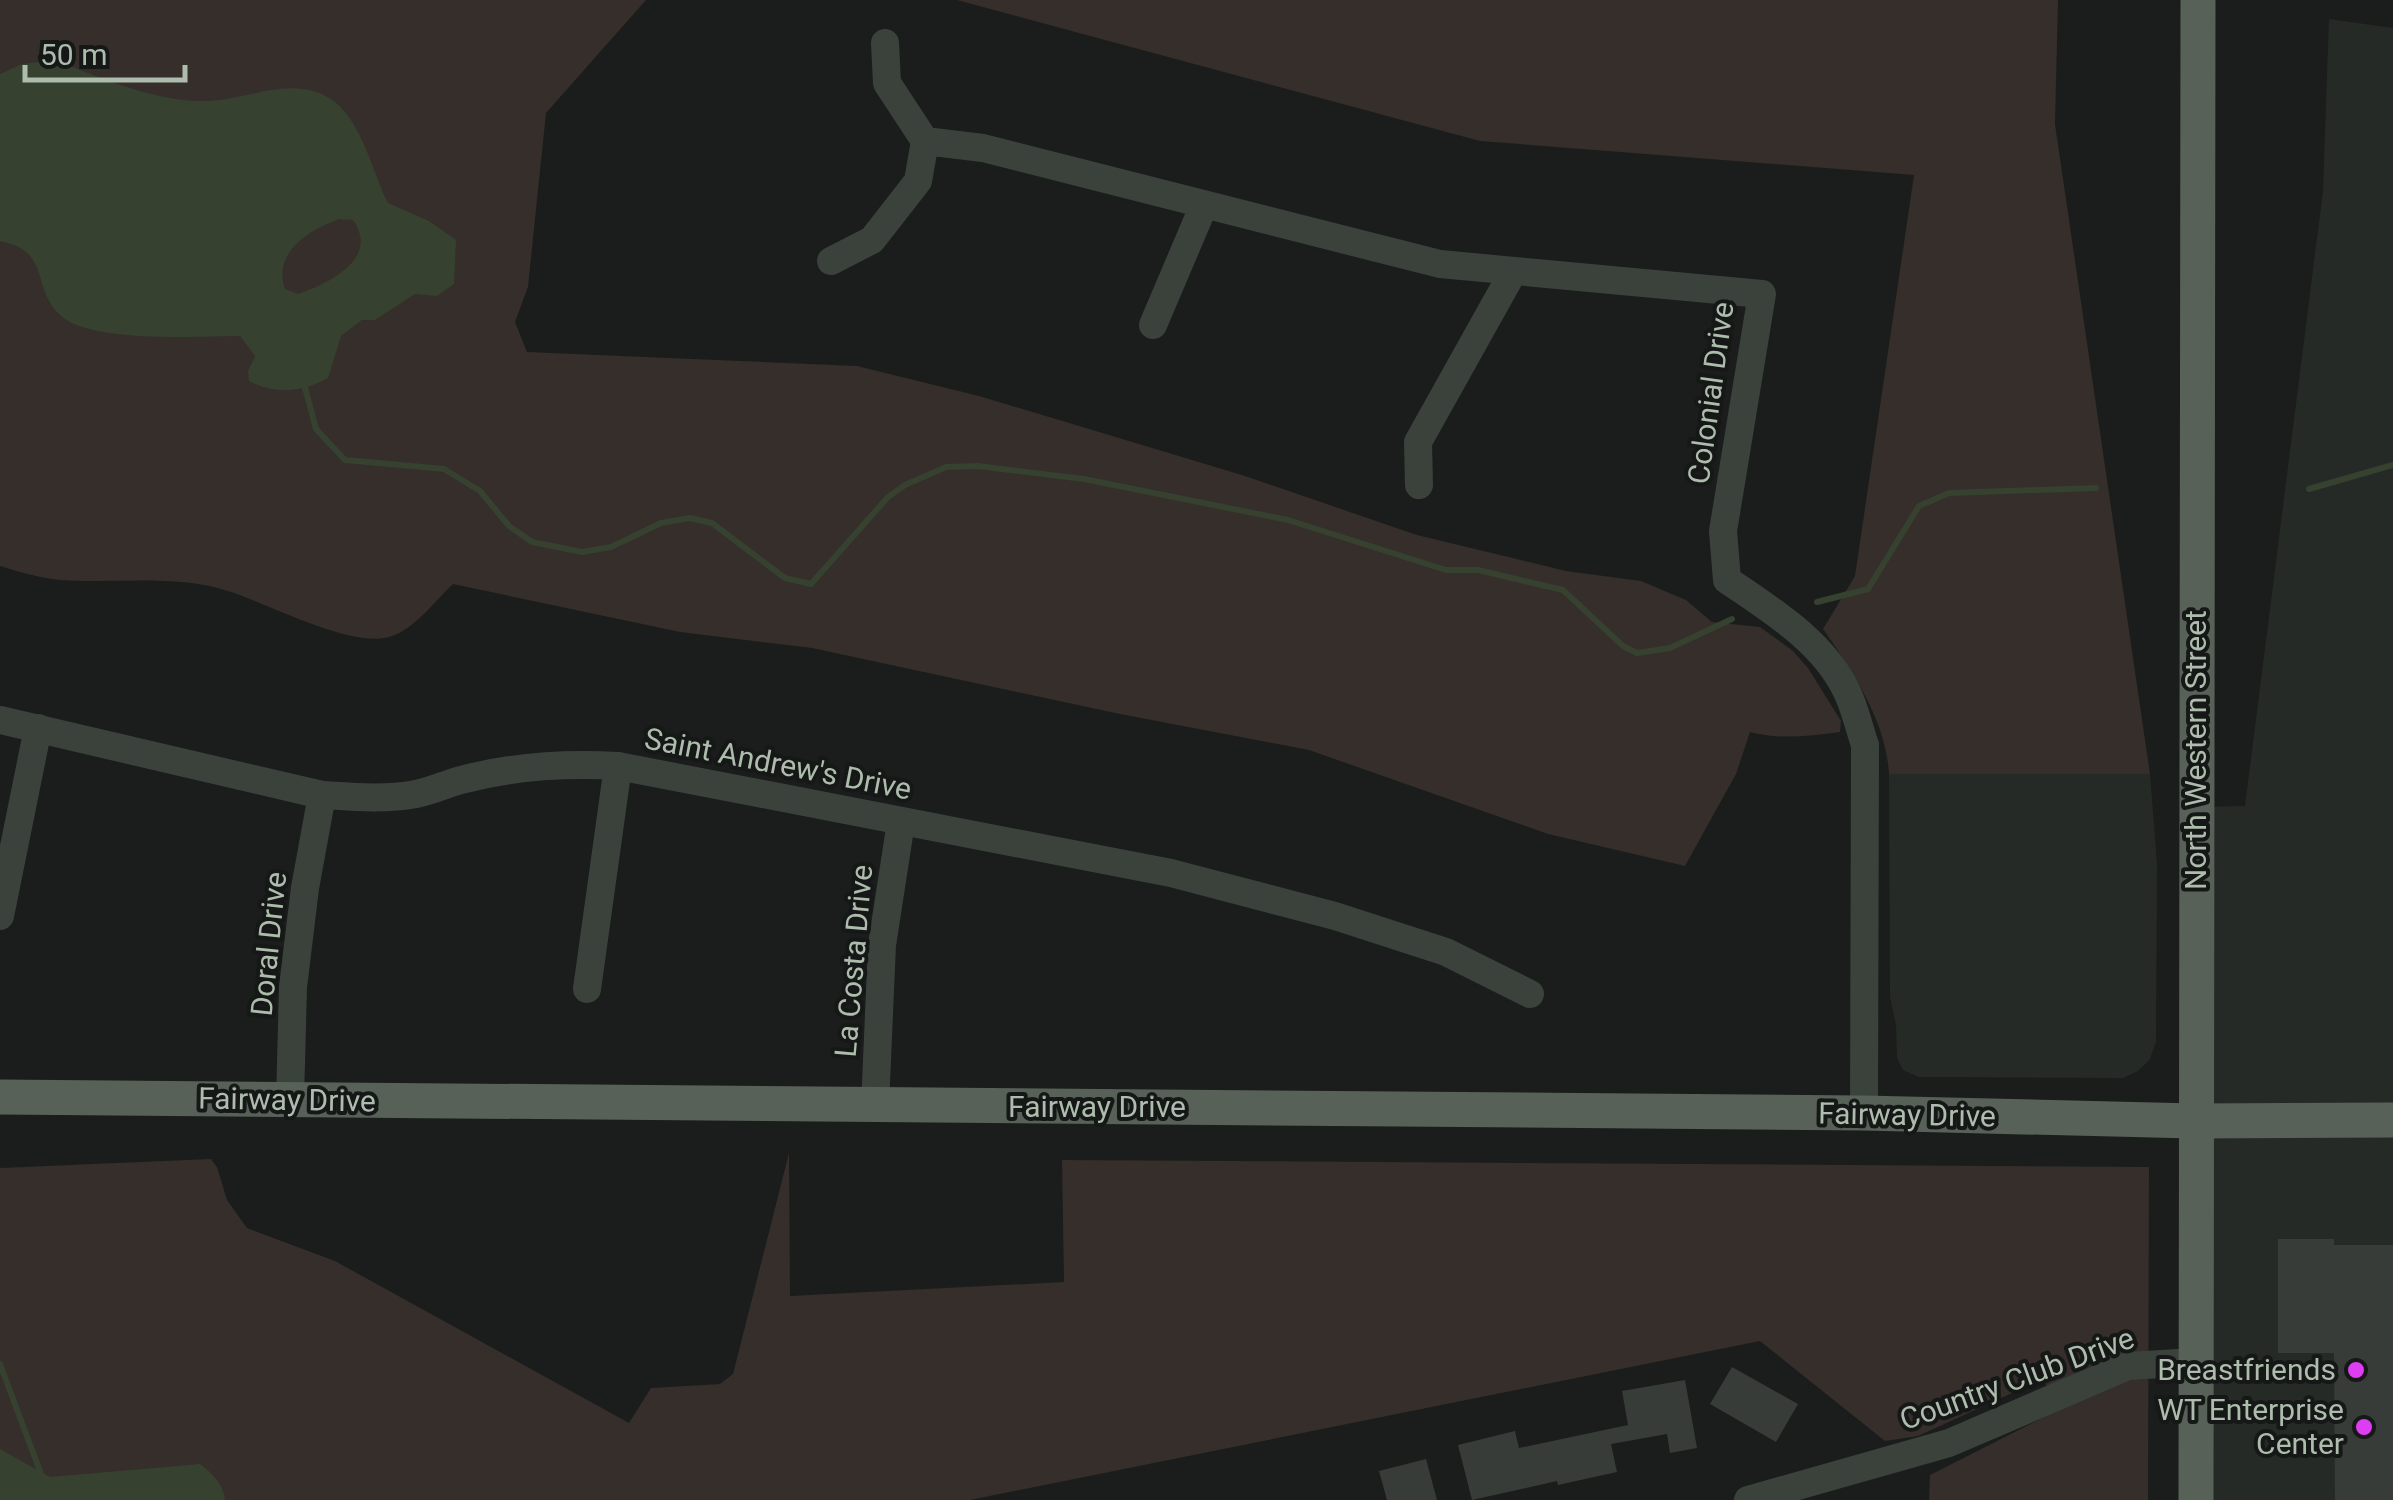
<svg xmlns="http://www.w3.org/2000/svg" width="2393" height="1500" viewBox="0 0 2393 1500" font-family="Roboto,sans-serif">
	<style>
		.built { fill: #262a27 }
		.green { fill: #352e2a }
		.water { fill: #364130; fill-rule: evenodd }
		.lines { fill: none; stroke-linecap: round; stroke-linejoin: round }
		.stream { stroke: #364130; stroke-width: 6 }
		.building { fill: #373c38 }
		.minor { stroke: #3b423c; stroke-width: 28 }
		.major { stroke: #576157; stroke-width: 35 }
		.poi-dot { fill: #de3df2; stroke: #151816; stroke-width: 4 }
		.labels { text-anchor: middle; stroke-width: 8; stroke-linejoin: round; paint-order: stroke }
		.street-label { font-size: 30px; fill: #aebcad; stroke: #151816 }
		.poi-label { font-size: 30px; fill: #aebcad; stroke: #151816; text-anchor: end }
	</style>
	<rect width="100%" height="100%" fill="#1a1d1b"/>
	<!-- built -->
	<g class="built">
		<polygon points="2329,19 2393,28 2393,1500 2196,1500 2196,807 2245,806 2323,191"/>
		<polygon points="1889,774 2150,774 2157,864 2156,1041 2150,1059 2138,1071 2123,1078 1919,1077 1903,1070 1897,1058 1896,1025 1890,997"/>
	</g>
	<!-- green -->
	<g class="green">
		<path d="M0,0H646L546,113L528,287L515,322L527,352L857,366L979,396L1242,475L1417,535L1566,571L1641,581L1686,600L1712,622L1760,627L1793,651L1808,668L1841,721L1840,732C1810,736 1779,740 1750,732L1736,774L1685,866L1548,834L1309,750L1120,714L812,648L680,632L453,584C435,601 413,631 389,637C350,648 269,604 228,591C175,574 115,584 60,580C40,578 19,572 0,566Z"/>
		<path d="M957,0H2058L2055,124L2150,774H1889C1886,721 1853,672 1823,629L1855,576L1914,175L1480,141Z"/>
		<polygon points="789,1153 790,1296 1064,1282 1062,1160 2149,1167 2148,1500 1929,1500 1930,1475 2050,1414 2056,1406 2043,1379 1918,1436 1885,1441 1760,1341 970,1500 0,1500 0,1168 211,1159 217,1167 227,1200 247,1228 335,1261 629,1423 651,1388 720,1384 733,1374"/>
	</g>
	<!-- water -->
	<g class="water">
		<path d="M54,60C103,78 156,103 209,101C250,99 297,73 335,102C363,125 372,171 388,203L429,221L456,240L454,284L437,296L415,294L375,320H362L341,336L328,378C303,392 276,395 249,381L248,371L255,356L240,336C200,336 87,344 59,314C31,286 51,251 0,241V74L22,64ZM339,219L353,220C380,258 330,283 298,294L285,289C272,252 310,230 339,219Z"/>
		<path d="M0,1449L50,1477L200,1464C212,1473 224,1485 225,1500H0Z"/>
	</g>
	<g class="lines">
		<!-- stream -->
		<g class="stream">
			<polyline points="304,384 316,429 345,460 444,469 480,491 509,526 532,542 582,552 611,547 661,523 690,518 712,523 785,578 811,584 888,497 905,485 946,467 978,466 1084,479 1288,520 1446,570 1478,570 1563,590 1623,646 1637,653 1670,648 1732,619"/>
			<polyline points="2309,489 2393,465"/>
			<polyline points="1817,602 1868,589 1919,506 1949,493 2096,488"/>
			<polyline points="0,1364 41,1474"/>
		</g>
	</g>
	<!-- building -->
	<g class="building">
		<polygon points="2278,1239 2334,1239 2334,1245 2393,1245 2393,1500 2335,1500 2334,1353 2278,1353"/>
		<polygon points="1732,1367 1798,1404 1776,1442 1710,1404"/>
		<polygon points="1685,1380 1697,1448 1670,1453 1667,1434 1611,1444 1617,1472 1558,1485 1557,1481 1472,1500 1458,1445 1515,1431 1519,1448 1628,1425 1622,1391"/>
		<polygon points="1426,1459 1437,1500 1387,1500 1379,1471"/>
	</g>
	<g class="lines">
		<!-- minor -->
		<g class="minor">
			<path d="M885,43L887,83L925,141L983,148L1440,264L1762,294L1723,531L1727,580C1771,610 1824,642 1847,692C1855,708 1859,728 1865,745L1864,1113"/>
			<polyline points="831,261 872,240 918,181 925,141"/>
			<polyline points="1153,325 1204,205"/>
			<polyline points="1419,485 1418,442 1513,272"/>
			<path d="M0,720L322,795C353,797 385,800 416,794C431,791 446,784 461,780C513,766 565,763 618,766L1171,873L1335,916L1446,952L1530,994"/>
			<polyline points="0,916 38,728"/>
			<polyline points="587,989 618,766"/>
			<polyline points="290,1100 293,987 305,888 322,795"/>
			<polyline points="875,1106 882,945 901,822"/>
			<polyline points="1748,1500 1949,1443 2128,1366 2195,1362"/>
		</g>
		<!-- major -->
		<g class="major">
			<polyline points="0,1097 1864,1113 2194,1121 2393,1120"/>
			<polyline points="2196,1500 2198,0"/>
		</g>
	</g>
	<!-- markers -->
	<g class="poi-dot">
		<circle cx="2356" cy="1370" r="10"/>
		<circle cx="2364" cy="1427" r="10"/>
	</g>
	<g class="labels">
		<!-- street labels -->
		<g class="street-label">
			<text transform="translate(1711 393) rotate(-82)" y="10">Colonial Drive</text>
			<text transform="translate(2196 750) rotate(-90)" y="10">North Western Street</text>
			<text transform="translate(778 764) rotate(11)" y="10">Saint Andrew's Drive</text>
			<text transform="translate(269 944) rotate(-84)" y="10">Doral Drive</text>
			<text transform="translate(854 961) rotate(-85)" y="10">La Costa Drive</text>
			<text transform="translate(287 1100) rotate(1)" y="10">Fairway Drive</text>
			<text x="1097" y="1117">Fairway Drive</text>
			<text transform="translate(1907 1115) rotate(1)" y="10">Fairway Drive</text>
			<text transform="translate(2017 1379) rotate(-20)" y="10">Country Club Drive</text>
		</g>
		<!-- poi labels -->
		<g class="poi-label">
			<text x="2336" y="1380">Breastfriends</text>
			<text x="2344" y="1420">WT Enterprise<tspan x="2344" dy="34">Center</tspan></text>
		</g>
	</g>
	<!-- scale -->
	<path d="M25 65v15h160v-15" fill="none" stroke="#aebcad" stroke-width="5"/>
	<text x="40" y="65" font-size="30" fill="#aebcad" stroke="#151816" stroke-width="8" paint-order="stroke">50 m</text>
</svg>
